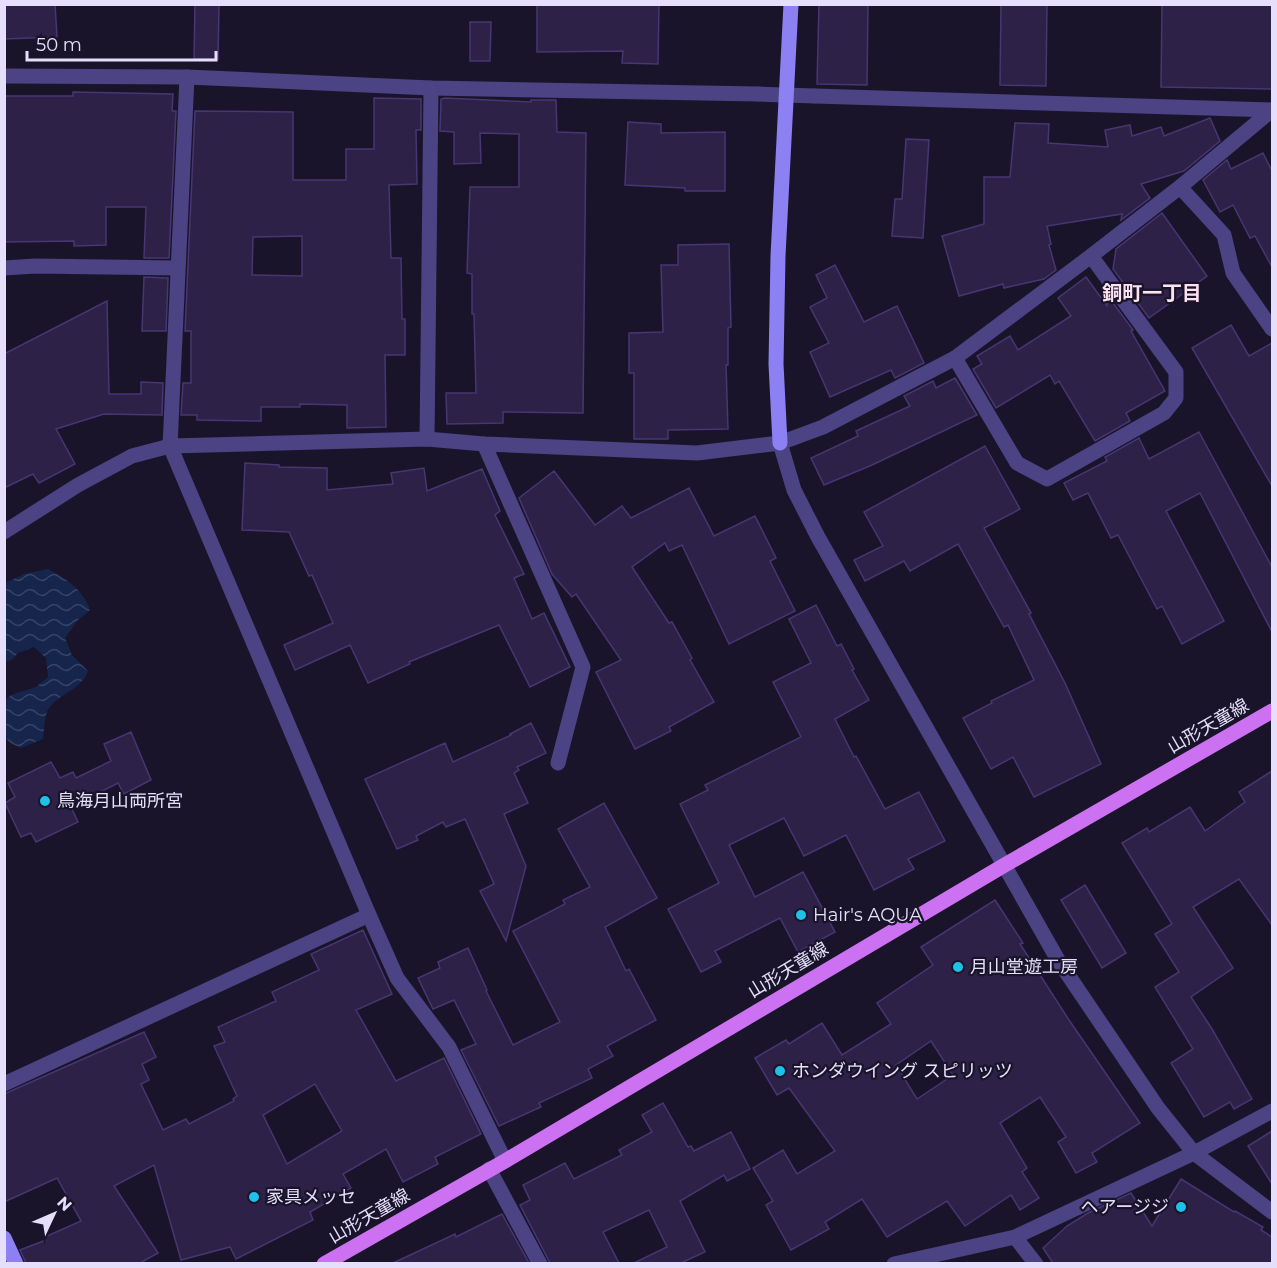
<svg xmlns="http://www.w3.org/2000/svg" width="1277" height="1268" viewBox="0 0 1277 1268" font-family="Montserrat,'Noto Sans JP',sans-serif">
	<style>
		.water { fill: url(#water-waves) }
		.building { fill: #2d2148; stroke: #473672; stroke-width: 1.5; fill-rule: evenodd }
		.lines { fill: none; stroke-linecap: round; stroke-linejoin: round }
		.lane { stroke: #4b4383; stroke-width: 15 }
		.street { stroke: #4b4383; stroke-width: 15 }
		.secondary { stroke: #8c80f2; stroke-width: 15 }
		.primary { stroke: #cc71f1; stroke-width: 15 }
		.poi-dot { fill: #1ec2e8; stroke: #191429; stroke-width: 2 }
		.labels { text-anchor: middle; stroke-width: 4.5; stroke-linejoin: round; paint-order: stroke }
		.street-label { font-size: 18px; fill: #e5dffc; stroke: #191429 }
		.poi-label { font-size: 18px; fill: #e5dffc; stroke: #191429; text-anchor: start }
		.neighbourhood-label { font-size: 20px; font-weight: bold; fill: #fce1f0; stroke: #191429 }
	</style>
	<defs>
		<pattern id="water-waves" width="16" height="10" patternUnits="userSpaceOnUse" patternTransform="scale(1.5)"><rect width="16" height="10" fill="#15254c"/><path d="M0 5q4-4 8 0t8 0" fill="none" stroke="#374467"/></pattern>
	</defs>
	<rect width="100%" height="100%" fill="#191429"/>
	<!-- water -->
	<path class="water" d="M48,569C65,578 84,590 90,610L78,620L65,638L72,655L88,671C80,693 51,695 46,715C44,722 44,731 43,739L21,748L10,743L5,737V700L11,695L36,687L48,677L46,658L34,647L18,653L12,660L5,662V583L24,574Z"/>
	<!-- building -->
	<g class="building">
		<polygon points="4,4 55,4 57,37 4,39"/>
		<polygon points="195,4 219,4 218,59 194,59"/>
		<polygon points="537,4 659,4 658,64 622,63 623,51 537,52"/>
		<polygon points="819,4 868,4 867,85 817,84"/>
		<polygon points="1001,4 1047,4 1046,86 1000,85"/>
		<polygon points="1162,4 1272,4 1272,89 1161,87"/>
		<polygon points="470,22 491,22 490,61 470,61"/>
		<polygon points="73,92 173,94 172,111 176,111 169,258 144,258 146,207 106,207 106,245 74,246 74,241 4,242 4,96 73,96"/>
		<path d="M374,98L421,99V130H416L417,184L389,185L391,258H401L402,319H405V355H385L386,427L347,428V405L300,404V407H261V421L197,420V415H181L183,383H191V331H185L195,111L293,112V180H346V149H374ZM302,236V276L252,275L253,237Z"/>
		<polygon points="445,98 531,102 531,100 556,100 557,132 586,133 583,413 503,412 503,423 447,424 446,393 476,393 474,314 472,314 472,274 467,273 470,187 519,187 519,134 480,133 481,163 454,164 454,132 440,131 441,99"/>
		<polygon points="1210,118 1220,141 1184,171 1141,184 1150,198 1121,220 1122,214 1047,226 1051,244 1049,245 1056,270 1044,279 1004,288 1003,284 959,296 942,236 984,224 984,177 1010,177 1015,123 1049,124 1048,143 1108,147 1105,130 1130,125 1132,136 1161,127 1164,136"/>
		<polygon points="628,122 661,124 661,133 725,132 725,191 685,191 685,188 625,185"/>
		<polygon points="906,139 929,140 923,238 892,236 895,199 902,199"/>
		<polygon points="1263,153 1272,171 1272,267 1255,236 1250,238 1233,205 1220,212 1203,180 1227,160 1231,169"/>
		<polygon points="1162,213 1207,276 1149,318 1113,269 1116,249"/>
		<polygon points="729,244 731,327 728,328 728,365 726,365 728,429 668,430 668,439 634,439 634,373 629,373 629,333 663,332 661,265 678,265 678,245"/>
		<polygon points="835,265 864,322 897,306 924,363 895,378 891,370 830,397 810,352 829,343 810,307 827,298 816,275"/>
		<polygon points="144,277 168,278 166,331 142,331"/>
		<polygon points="1086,277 1107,306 1108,296 1133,330 1131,331 1165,391 1126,413 1130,421 1095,441 1059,381 1055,384 1050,375 996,408 973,369 982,364 977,356 1010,336 1018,350 1071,316 1058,298"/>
		<polygon points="107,301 109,394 141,394 141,382 163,383 162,415 104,414 56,429 75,464 39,483 33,474 4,488 4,354"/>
		<polygon points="1231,325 1249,356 1272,343 1272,486 1192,348"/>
		<polygon points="955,378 977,415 872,465 824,485 811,458 858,436 856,431 910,406 904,396 933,381 936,388"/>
		<polygon points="1199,432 1272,567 1272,632 1200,493 1166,511 1224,621 1182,644 1162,606 1157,609 1118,535 1111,538 1088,493 1073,500 1064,483 1107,461 1105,457 1139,438 1149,459"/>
		<polygon points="985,446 1020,509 984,528 1031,613 1029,614 1065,683 1101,764 1034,797 1013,757 991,769 963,718 992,703 991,701 1034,680 1008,625 1004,627 958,544 910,571 904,561 865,581 854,560 883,546 864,512"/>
		<polygon points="245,463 279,465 279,467 327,468 327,490 393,484 391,473 424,468 427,491 482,469 500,511 495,515 524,574 514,578 532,619 544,613 570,667 530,687 499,625 409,662 410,664 368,683 350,645 295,670 284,645 333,623 312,575 309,576 289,532 242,530"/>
		<polygon points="554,471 595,525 622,506 631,518 689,488 714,536 755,516 776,558 770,561 795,611 729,644 682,545 669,551 665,543 632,567 669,623 672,622 692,658 690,660 714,702 669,727 671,731 635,749 596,672 621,660 576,594 572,597 552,574 519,498"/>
		<polygon points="816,605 837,646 841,644 854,669 852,670 869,700 835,719 854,757 856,756 885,809 919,792 945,841 908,859 914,869 874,890 846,835 804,856 784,818 729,845 755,897 803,872 835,932 798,952 780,918 715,951 721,962 701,972 668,909 719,883 680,804 708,790 705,785 801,737 773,682 811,663 789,619"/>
		<polygon points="531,723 546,753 517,767 519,770 514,773 528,803 504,814 526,866 506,941 480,891 494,884 465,819 446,827 443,822 416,836 418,840 397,849 365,779 445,743 453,762 511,735 510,734"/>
		<polygon points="131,732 151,780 124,794 118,783 71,807 78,822 36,842 31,833 21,837 5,803 15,797 8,783 51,762 60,778 73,772 76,778 111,761 104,744"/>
		<polygon points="1272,771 1272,925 1239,879 1193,907 1233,968 1191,997 1212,1029 1252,1099 1234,1109 1230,1102 1204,1117 1171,1063 1193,1049 1155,987 1179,972 1155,934 1172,924 1122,843 1147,828 1149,832 1190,807 1205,831 1245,802 1239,792"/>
		<polygon points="604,803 657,898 605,927 626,971 629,969 656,1020 607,1046 613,1056 588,1069 592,1078 539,1103 541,1107 499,1126 461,1050 476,1044 454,1000 433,1009 418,978 440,968 438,962 468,948 487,990 486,991 513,1045 560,1022 513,931 565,904 563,900 590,887 558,829"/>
		<polygon points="1085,885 1126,953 1102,968 1061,900"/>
		<path d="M995,900L1023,943L1020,944L1069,1020L1140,1123L1092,1153L1097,1162L1076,1173L1058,1142L1066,1137L1040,1097L1000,1123L1027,1168L1022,1172L1039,1198L1020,1210L1011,1195L965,1226L947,1201L887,1237L862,1199L825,1222L829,1229L791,1250L766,1205L773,1201L753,1168L783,1150L797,1174L835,1151L789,1088L777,1095L755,1058L786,1040L789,1044L822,1023L842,1055L891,1024L877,1003L933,965L921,947ZM931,1041L953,1075L917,1099L896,1065Z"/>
		<path d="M363,930L392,994L356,1010L396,1081L444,1058L481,1134L435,1157L438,1164L403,1182L386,1149L343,1174L351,1188L310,1212L313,1220L236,1259L230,1247L181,1260L154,1165L114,1186L158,1253L140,1263H26L20,1250L46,1240L45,1237L81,1221L57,1178L4,1202V1094L144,1032L156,1057L142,1064L149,1080L141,1084L163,1130L186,1119L189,1124L234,1101L233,1099L237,1096L214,1046L225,1042L218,1027L276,1001L272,992L319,970L311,954ZM315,1084L342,1131L287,1164L263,1115Z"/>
		<polygon points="663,1103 688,1147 691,1146 694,1151 731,1132 750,1169 727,1181 724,1175 680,1201 705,1252 681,1263 634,1263 667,1247 649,1210 603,1232 619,1263 550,1263 520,1205 530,1200 523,1185 565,1163 574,1179 622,1155 619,1150 652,1132 642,1115"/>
		<polygon points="1272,1131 1272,1184 1248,1146"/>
		<polygon points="1181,1179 1234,1212 1235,1211 1263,1227 1261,1230 1272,1237 1272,1263 1053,1263 1043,1248 1067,1226 1088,1213 1131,1193 1152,1226"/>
		<polygon points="502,1214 529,1263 393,1263 455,1234 456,1237"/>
	</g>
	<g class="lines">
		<!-- lane -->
		<g class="lane">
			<polyline points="4,76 187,77 431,88 758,94"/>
			<polyline points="187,77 170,446 427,439 484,444 697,453 780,443 823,427 955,358 1091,256 1180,187 1272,110"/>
			<polyline points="815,96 1272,110"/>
			<polyline points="1180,187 1224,235 1233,273 1272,329"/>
			<polyline points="4,268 35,266 177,268"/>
			<polyline points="955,358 1017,463 1047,479 1164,413 1176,398 1176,372 1091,256"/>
			<polyline points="427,439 431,88"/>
			<polyline points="484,444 583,667 558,763"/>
			<polyline points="4,532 78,485 132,456 170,446 369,915 397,978 449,1047 505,1161"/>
			<polyline points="4,1084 369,915"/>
			<polyline points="489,1169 540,1264"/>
			<polyline points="1015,1237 1036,1264"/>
		</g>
		<!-- street -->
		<g class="street">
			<polyline points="758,94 815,96"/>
			<polyline points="780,443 794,490 818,537 1058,960 1158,1108 1194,1153 1272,1212"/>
			<polyline points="894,1264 1015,1237 1194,1153 1272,1111"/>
		</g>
		<!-- secondary -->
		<g class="secondary">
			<polyline points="780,443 776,364 778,256 791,4"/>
			<polyline points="4,1238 16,1264"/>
		</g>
		<!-- primary -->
		<polyline class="primary" points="324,1264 505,1161 1003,866 1272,711"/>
	</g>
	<!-- markers -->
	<g class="poi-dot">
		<circle cx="45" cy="801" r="6"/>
		<circle cx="801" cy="915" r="6"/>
		<circle cx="958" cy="967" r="6"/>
		<circle cx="780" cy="1071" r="6"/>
		<circle cx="254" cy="1197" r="6"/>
		<circle cx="1181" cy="1207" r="6"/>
	</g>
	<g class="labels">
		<!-- street labels -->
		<g class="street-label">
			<text transform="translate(1208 726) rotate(-30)" y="6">山形天童線</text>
			<text transform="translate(788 970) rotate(-31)" y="6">山形天童線</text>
			<text transform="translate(369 1216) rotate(-30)" y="6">山形天童線</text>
		</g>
		<!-- poi labels -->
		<g class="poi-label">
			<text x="57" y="807">鳥海月山両所宮</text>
			<text x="813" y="921">Hair's AQUA</text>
			<text x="970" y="973">月山堂遊工房</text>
			<text x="792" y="1077">ホンダウイング スピリッツ</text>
			<text x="266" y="1203">家具メッセ</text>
			<text x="1169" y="1213" text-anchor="end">ヘアージジ</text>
		</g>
		<!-- neighbourhood labels -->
		<g class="neighbourhood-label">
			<text x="1152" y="300">銅町一丁目</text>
		</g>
	</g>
	<!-- border -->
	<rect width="1277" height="1268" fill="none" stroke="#e5dffc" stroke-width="12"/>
	<!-- north arrow -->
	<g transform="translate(54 1214) rotate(46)" stroke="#191429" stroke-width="4.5" paint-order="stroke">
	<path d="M0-4.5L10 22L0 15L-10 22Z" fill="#e5dffc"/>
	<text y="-9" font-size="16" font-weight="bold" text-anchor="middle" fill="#e5dffc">N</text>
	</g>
	<!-- scale -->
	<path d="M27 51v9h189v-9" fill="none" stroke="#e5dffc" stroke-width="3"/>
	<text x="36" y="51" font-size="18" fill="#e5dffc" stroke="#191429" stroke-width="4.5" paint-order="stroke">50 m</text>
</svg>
